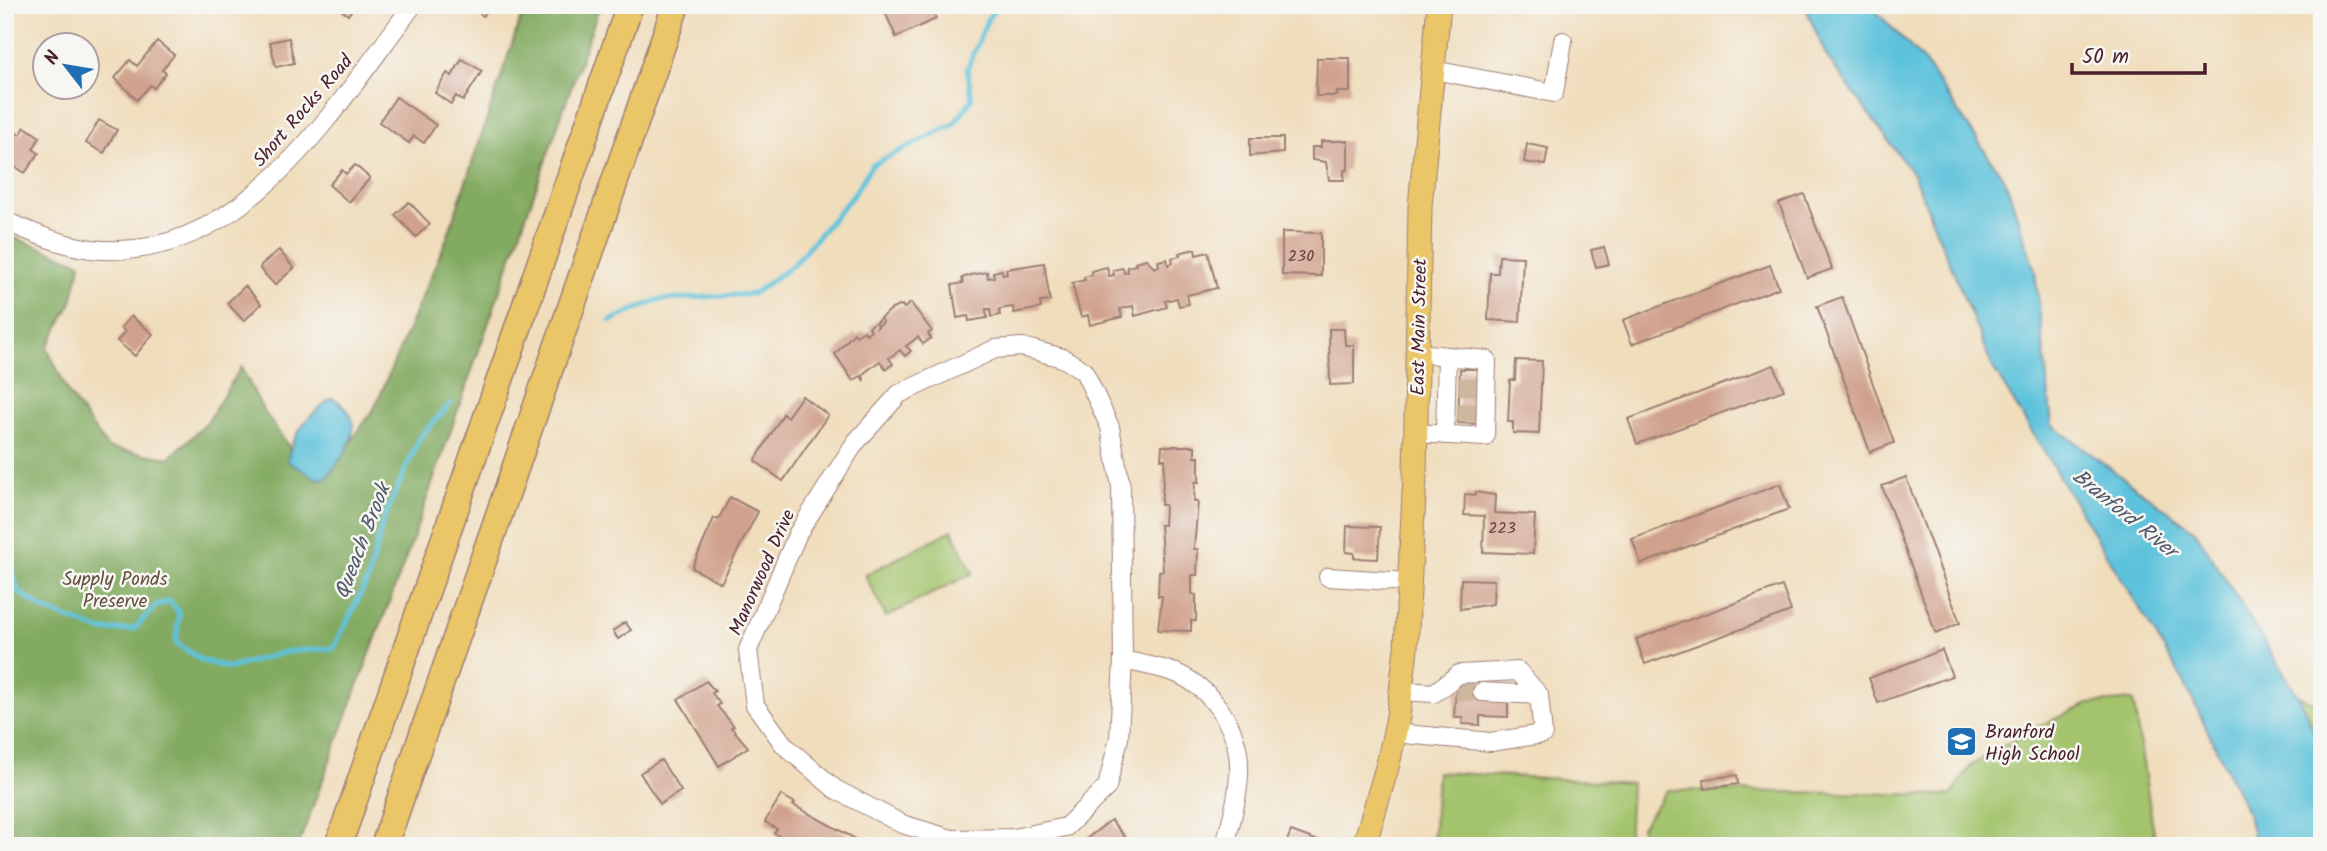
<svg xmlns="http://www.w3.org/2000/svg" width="2327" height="851" viewBox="0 0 2327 851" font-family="Kalam,sans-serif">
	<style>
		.green { fill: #a3c46c; stroke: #76724c; stroke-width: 2 }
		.forest { fill: #82aa60; stroke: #666446; stroke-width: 2 }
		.water { fill: #5dc2db; stroke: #547083; stroke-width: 2 }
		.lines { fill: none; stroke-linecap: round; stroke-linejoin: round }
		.stream { stroke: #5dc2db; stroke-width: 5 }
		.building { fill: #d0a18c }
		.minor-tunnel { stroke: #cfb79f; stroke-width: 18; stroke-dasharray: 18 9; stroke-linecap: butt }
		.minor-casing { stroke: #9d7e74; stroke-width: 20 }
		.major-casing { stroke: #9d7e74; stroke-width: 25 }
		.highway-casing { stroke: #9d7e74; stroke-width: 29 }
		.minor { stroke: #fff; stroke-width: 18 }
		.major { stroke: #eac669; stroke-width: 23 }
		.highway { stroke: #eac669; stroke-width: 26 }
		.labels { text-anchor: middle; stroke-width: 5; stroke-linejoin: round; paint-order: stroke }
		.number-label { font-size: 16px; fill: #6c4043 }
		.street-label { font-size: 19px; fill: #4a1f2b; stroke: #f6f6f2 }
		.park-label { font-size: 19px; fill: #65513e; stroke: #f6f6f2 }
		.poi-label { font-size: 19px; fill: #4a1f2b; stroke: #f6f6f2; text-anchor: start }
		.water-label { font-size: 21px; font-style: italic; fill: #515869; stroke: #f6f6f2 }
	</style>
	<rect width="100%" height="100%" fill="#f6f6f2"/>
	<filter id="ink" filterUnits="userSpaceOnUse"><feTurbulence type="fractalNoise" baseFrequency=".0143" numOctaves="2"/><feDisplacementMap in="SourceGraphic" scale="14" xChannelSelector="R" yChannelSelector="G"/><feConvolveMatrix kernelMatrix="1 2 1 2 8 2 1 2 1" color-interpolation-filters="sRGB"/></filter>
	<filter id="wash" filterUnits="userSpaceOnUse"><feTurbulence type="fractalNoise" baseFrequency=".00686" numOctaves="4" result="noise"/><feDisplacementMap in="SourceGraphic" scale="28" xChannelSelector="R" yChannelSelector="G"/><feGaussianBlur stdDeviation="1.57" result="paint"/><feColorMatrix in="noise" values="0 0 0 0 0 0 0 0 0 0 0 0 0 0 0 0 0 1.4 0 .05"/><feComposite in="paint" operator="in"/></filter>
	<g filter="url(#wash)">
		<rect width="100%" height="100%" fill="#f0ddbc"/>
		<!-- green -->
		<g class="green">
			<polygon points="952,530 973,573 886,617 865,575"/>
			<polygon points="2298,696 2322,706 2322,750 2322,749"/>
			<polygon points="2133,700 2156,846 1647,846 1641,827 1667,790 1952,795 1970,766 2035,728 2088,704"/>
			<polygon points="1437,772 1631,783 1628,846 1433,846"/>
		</g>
		<!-- forest -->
		<polygon class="forest" points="525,5 600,5 411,544 298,846 5,846 5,234 81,263 72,302 47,348 69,394 108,448 169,458 206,424 241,367 263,410 290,448 288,461 326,478 375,407 447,238"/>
		<!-- water -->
		<g class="water">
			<polygon points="1804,5 1870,5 1923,60 2006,182 2035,271 2052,425 2196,532 2298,696 2322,749 2322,846 2255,846 2248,814 2183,680 1993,368 1913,174 1827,57"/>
			<path d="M332,398C372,419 347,453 326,478L318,479L287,461C293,433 309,414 332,398Z"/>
		</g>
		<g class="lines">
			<!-- stream -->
			<g class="stream">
				<polyline points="610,321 657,300 753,294 793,265 853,195 872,165 954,124 972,99 967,69 988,18 998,5"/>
				<polyline points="5,548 18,591 43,609 102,631 134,629 156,606 170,601 179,613 176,643 201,660 229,668 285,652 334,648 368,579 383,521 420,437 450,404"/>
			</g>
		</g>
		<g id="blocks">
			<!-- building -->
			<g class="building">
				<polygon points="335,5 355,5 348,15"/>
				<polygon points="469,5 491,5 483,16"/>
				<polygon points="882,5 931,5 936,19 896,37"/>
				<polygon points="289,38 294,63 276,67 270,42"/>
				<polygon points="157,41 174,55 162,70 166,73 154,88 150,85 137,100 115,78 130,60 137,66"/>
				<polygon points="1317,58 1350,58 1350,92 1337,92 1337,96 1316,96"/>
				<polygon points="462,59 482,71 463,101 456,96 451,104 435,93 447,73 452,76"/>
				<polygon points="396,97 436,125 424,143 414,136 409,143 379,122"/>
				<polygon points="99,120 117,130 104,153 86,143"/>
				<polygon points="25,127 40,137 33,149 39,153 25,173 5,160 5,137 10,129 20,135"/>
				<polygon points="1250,138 1283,138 1283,153 1250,156"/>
				<polygon points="1321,141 1348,141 1348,170 1344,170 1344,180 1329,180 1326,162 1312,160 1312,147 1321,147"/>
				<polygon points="1527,144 1548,148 1545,165 1524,162"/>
				<polygon points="355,165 370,178 349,202 329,185 342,170 346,174"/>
				<polygon points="1804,194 1832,269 1807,278 1779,203"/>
				<polygon points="409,202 430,224 416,237 395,215"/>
				<polygon points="1282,232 1321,233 1321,276 1282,275"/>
				<polygon points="1604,247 1609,264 1596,267 1591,250"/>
				<polygon points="1195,249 1196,255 1208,252 1217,288 1187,295 1189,304 1179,306 1177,298 1165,301 1167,307 1135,316 1133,306 1120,309 1122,317 1090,325 1088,315 1081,317 1072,283 1085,280 1084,277 1092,275 1091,271 1107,267 1109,276 1114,275 1113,270 1123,268 1124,273 1128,272 1127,267 1136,265 1135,262 1147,259 1154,268 1159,266 1158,261 1167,259 1168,265 1173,263 1172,258 1180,256 1179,253"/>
				<polygon points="279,250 294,268 275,285 260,269 261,265"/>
				<polygon points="1499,256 1523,257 1520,322 1488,320 1490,273 1498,273"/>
				<polygon points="1044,263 1050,301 1040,302 1041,308 1014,313 1013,307 999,309 1000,315 991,317 990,309 986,309 987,318 969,321 968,316 957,318 952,285 963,283 962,278 971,275 987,272 988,278 994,277 993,272 1002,270 1003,275 1007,274 1006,269"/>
				<polygon points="1770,265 1779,288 1632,344 1623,320"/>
				<polygon points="245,286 261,304 244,321 227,303"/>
				<polygon points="1842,297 1894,443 1870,452 1817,306"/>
				<polygon points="911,303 932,331 928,334 931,338 923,344 918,337 906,346 911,351 905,356 900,350 889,358 893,364 886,369 880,361 863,374 864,381 861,376 853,381 835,354 854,333 856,336 864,331 866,334 871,330 869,327 878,320 877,327 883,322 880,318 892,309 902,305 904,308"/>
				<polygon points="131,316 153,334 135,356 117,341 125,332 121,328"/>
				<polygon points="1329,329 1344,329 1345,345 1354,345 1354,384 1330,385"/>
				<polygon points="1516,360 1542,361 1539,434 1513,433 1513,422 1508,422 1510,380 1515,380"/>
				<polygon points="1774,365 1784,390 1637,444 1628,419"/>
				<polygon points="1460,369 1479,369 1477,424 1458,423"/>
				<polygon points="802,396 828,415 783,481 755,461 783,414 787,417"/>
				<polygon points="1162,446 1195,446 1195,457 1199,457 1199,482 1195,482 1194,502 1198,502 1194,549 1198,549 1197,575 1192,575 1192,594 1196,595 1196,621 1191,621 1191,631 1158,630 1162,596 1158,596 1159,571 1163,571 1160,525 1164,525 1165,505 1161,505 1165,459 1161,459"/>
				<polygon points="1906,477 1960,623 1936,634 1882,486"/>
				<polygon points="1780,484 1789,509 1641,564 1632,539"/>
				<polygon points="1475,492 1495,495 1494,513 1535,515 1533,554 1483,552 1484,516 1464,515 1465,494 1475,495"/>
				<polygon points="730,497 758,512 721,583 692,568 714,518 718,520"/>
				<polygon points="1347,526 1380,527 1378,559 1354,558 1354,553 1346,552"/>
				<polygon points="1461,579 1494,580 1493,604 1460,609"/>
				<polygon points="1782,586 1791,611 1645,664 1636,639"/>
				<polygon points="625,622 631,630 618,639 613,631"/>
				<polygon points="1942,650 1952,676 1878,703 1869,678"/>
				<polygon points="706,681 715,691 712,693 720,704 717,706 734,726 731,727 748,747 719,766 678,699"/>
				<polygon points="1456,689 1482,690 1508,700 1508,717 1480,716 1480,725 1462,724 1463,717 1454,717"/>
				<polygon points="661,760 681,791 660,804 640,773"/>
				<polygon points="1737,775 1738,784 1705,789 1704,779"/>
				<polygon points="781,795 795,803 793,805 861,842 859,846 806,846 801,842 796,846 774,833 777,829 765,822"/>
				<polygon points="1111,820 1126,838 1116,846 1077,846"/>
				<polygon points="1291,831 1324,843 1323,846 1285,846"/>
			</g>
		</g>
	</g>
	<g filter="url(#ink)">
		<use href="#blocks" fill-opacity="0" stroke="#9d7e74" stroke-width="2"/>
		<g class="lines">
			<!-- minor-tunnel -->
			<g class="minor-tunnel">
				<polyline points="1459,386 1478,387"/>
				<polyline points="1458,412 1477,413"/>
				<polyline points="1456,691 1482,692"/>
			</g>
			<defs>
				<g id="minor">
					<polyline points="1433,70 1554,93 1563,41"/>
					<path d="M5,221C33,233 61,245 91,249C241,267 335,107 413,5"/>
					<polyline points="1416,433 1485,437 1487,360 1418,353"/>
					<polyline points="1445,435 1447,356"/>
					<polyline points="1328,577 1408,582"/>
					<path d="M1123,660L1119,738L1107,787L1066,827L1014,838L952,839L902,824L835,789L785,746L755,705L748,650L798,533L855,443L899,394L995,349L1022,347L1063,358L1084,371L1110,427L1121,487L1123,660C1141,664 1159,667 1176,673C1211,688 1239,728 1239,766C1240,793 1231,820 1225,846"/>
					<polyline points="1482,692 1539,695"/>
					<polyline points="1394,733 1491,742 1543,734 1539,695 1518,671 1459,674 1434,693 1401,691"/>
				</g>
				<polyline id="major" points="1364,846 1388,764 1398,717 1406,648 1415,475 1420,206 1439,5"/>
				<g id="highway">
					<polyline points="338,846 630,5"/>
					<polyline points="384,846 676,5"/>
				</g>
			</defs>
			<!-- minor casing -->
			<use href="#minor" class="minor-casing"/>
			<!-- major casing -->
			<use href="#major" class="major-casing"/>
			<!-- highway casing -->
			<use href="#highway" class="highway-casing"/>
			<!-- minor -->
			<use href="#minor" class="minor"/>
			<!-- major -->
			<use href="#major" class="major"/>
			<!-- highway -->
			<use href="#highway" class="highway"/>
		</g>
	</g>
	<!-- icons -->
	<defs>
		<symbol id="school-square" viewBox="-11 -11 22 22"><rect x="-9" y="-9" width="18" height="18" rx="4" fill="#1f6fb2" stroke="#f6f6f2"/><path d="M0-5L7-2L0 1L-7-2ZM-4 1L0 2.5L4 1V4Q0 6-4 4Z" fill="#fff"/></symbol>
	</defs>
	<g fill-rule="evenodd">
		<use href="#school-square" x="1944" y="724" width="35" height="35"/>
	</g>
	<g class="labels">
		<!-- number labels -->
		<g class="number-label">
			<text x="1301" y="261">230</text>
			<text x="1502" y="533">223</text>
		</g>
		<!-- street labels -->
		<g class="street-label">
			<text transform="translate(302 110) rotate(-49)" y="7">Short Rocks Road</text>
			<text transform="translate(1418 327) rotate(-89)" y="7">East Main Street</text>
			<text transform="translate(761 572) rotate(-66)" y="7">Manorwood Drive</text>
		</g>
		<!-- park labels -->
		<g class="park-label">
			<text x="115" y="585">Supply Ponds<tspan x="115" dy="22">Preserve</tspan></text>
		</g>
		<!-- poi labels -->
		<g class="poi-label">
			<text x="1985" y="738">Branford<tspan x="1985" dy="22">High School</tspan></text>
		</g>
		<!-- water labels -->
		<g class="water-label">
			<text transform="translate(2125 513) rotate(39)" y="7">Branford River</text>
			<text transform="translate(362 541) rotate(-69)" y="7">Queach Brook</text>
		</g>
	</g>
	<!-- margin -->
	<rect width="2327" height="851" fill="none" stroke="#f6f6f2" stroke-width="28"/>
	<!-- north arrow -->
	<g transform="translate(66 66) rotate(301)"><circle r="33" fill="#f6f6f2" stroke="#b1a0a2" stroke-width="2"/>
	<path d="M0-5L12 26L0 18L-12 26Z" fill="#1f6fb2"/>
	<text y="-10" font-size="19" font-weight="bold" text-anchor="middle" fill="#4a1f2b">N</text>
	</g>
	<!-- scale -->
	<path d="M2072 63v10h133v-10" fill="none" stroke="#4a1f2b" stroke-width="3.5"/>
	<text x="2082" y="63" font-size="21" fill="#4a1f2b" stroke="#f6f6f2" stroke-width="5" paint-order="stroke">50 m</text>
</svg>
